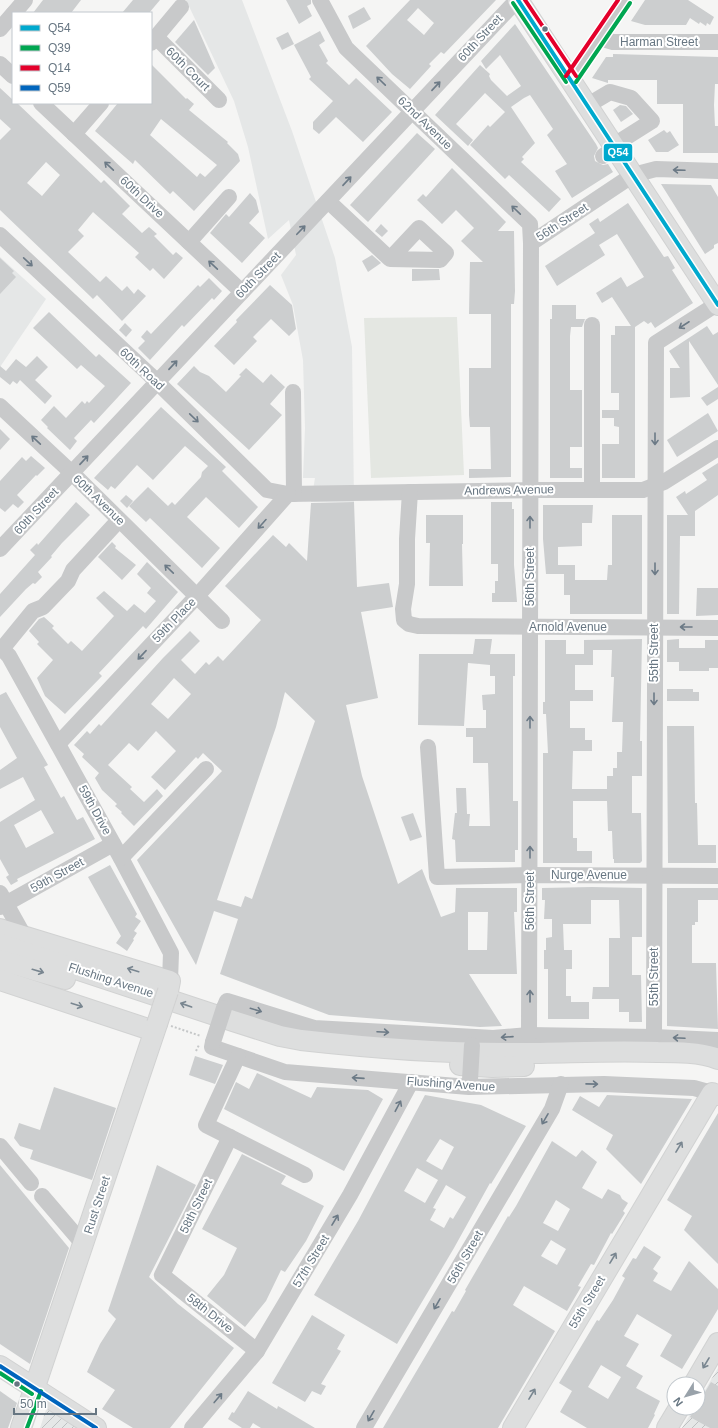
<svg xmlns="http://www.w3.org/2000/svg" width="718" height="1428" viewBox="0 0 718 1428" font-family="Arial,sans-serif">
	<style>
		.built { fill: #e5e7e7 }
		.industrial { fill: url(#industrial-furrows) }
		.park { fill: #e4e7e2 }
		.building { fill: #cccecf; fill-rule: evenodd }
		.lines { fill: none; stroke-linecap: round; stroke-linejoin: round }
		.major-casing { stroke: #d1d2d2; stroke-width: 22 }
		.path { stroke: #c5c7c8; stroke-width: 2; stroke-dasharray: 2 2; stroke-linecap: butt }
		.minor { stroke: #c8c9ca; stroke-width: 16 }
		.major { stroke: #dddede; stroke-width: 20 }
		.major-bridge-casing { stroke: #d1d2d2; stroke-width: 22; stroke-linecap: butt }
		.minor-bridge { stroke: #c8c9ca; stroke-width: 16 }
		.major-bridge { stroke: #dddede; stroke-width: 20 }
		.bus-1-casing { stroke: #fff; stroke-width: 7 }
		.bus-2-casing { stroke: #fff; stroke-width: 7 }
		.bus-3-casing { stroke: #fff; stroke-width: 7 }
		.bus-4-casing { stroke: #fff; stroke-width: 7 }
		.bus-1 { stroke: #00a9ce; stroke-width: 4 }
		.bus-2 { stroke: #00a651; stroke-width: 4 }
		.bus-3 { stroke: #e4002b; stroke-width: 4 }
		.bus-4 { stroke: #0065bd; stroke-width: 4 }
		.oneway { stroke: #6c7a86 }
		.oneway2 { stroke: #798690 }
		.bus-dot { fill: #677682; stroke: #fff; stroke-width: 1.5 }
		.labels { text-anchor: middle; stroke-width: 4; stroke-linejoin: round; paint-order: stroke }
		.street-label { font-size: 12px; fill: #677682; stroke: #fff }
		.line-badge { stroke: #fff; stroke-width: 1.5 }
		.badge-label { font-size: 11px; text-anchor: middle; font-weight: bold; fill: #fff }
	</style>
	<defs>
		<pattern id="industrial-furrows" width="10" height="10" patternUnits="userSpaceOnUse"><rect width="10" height="10" fill="#e5e7e7"/><path d="M-1 1l2-2M0 10L10 0M9 11l2-2" fill="none" stroke="#bdc0c1"/></pattern>
	</defs>
	<rect width="100%" height="100%" fill="#f5f5f4"/>
	<!-- built -->
	<g class="built">
		<polygon points="186,0 242,0 292,131 335,258 352,347 354,502 311,502 315,478 303,478 305,428 303,360 293,305 281,275 296,255 289,220 268,239 248,147 234,101"/>
		<polygon points="0,257 46,299 0,367"/>
	</g>
	<!-- industrial -->
	<g class="industrial">
		<polygon points="718,1368 718,1428 682,1428 694,1408 698,1408 698,1402"/>
		<polygon points="50,1398 96,1428 40,1428"/>
	</g>
	<!-- park -->
	<polygon class="park" points="457,317 464,475 371,478 364,318"/>
	<!-- building -->
	<g class="building">
		<polygon points="43,0 81,0 71,13 33,13"/>
		<polygon points="133,0 160,0 149,13 122,13"/>
		<polygon points="286,0 311,0 311,4 307,6 312,16 299,24"/>
		<path d="M410,0H496L444,54L441,52L429,64L431,66L410,89L392,74L366,46ZM418,8L434,23L424,35L407,20Z"/>
		<polygon points="645,0 688,0 714,17 710,25 707,23 706,26 700,22 699,24 690,18 686,25 645,25 631,21"/>
		<polygon points="364,7 371,19 353,29 348,16"/>
		<polygon points="194,20 215,68 208,75 175,42"/>
		<polygon points="515,24 596,144 598,148 594,156 595,161 603,165 608,164 613,172 572,198 555,171 567,164 547,135 553,129 530,95 524,98 511,107 535,143 522,157 524,159 521,162 561,199 549,212 509,175 505,179 470,145 488,125 490,127 505,112 485,93 456,124 473,140 468,146 435,115 480,65 490,74 489,76 491,80 507,96 521,86 500,55 486,69 481,61"/>
		<polygon points="320,31 325,41 319,45 328,61 326,63 349,85 356,78 392,112 363,142 336,117 319,134 313,129 313,122 333,101 309,79 311,77 294,45"/>
		<polygon points="288,32 294,44 282,50 276,38"/>
		<polygon points="613,54 718,57 718,84 715,84 714,105 715,126 718,126 718,153 683,153 683,104 657,104 657,80 608,80 608,83 592,78 606,57 613,57"/>
		<path d="M151,64L186,99L187,98L194,104L189,110L228,142L227,143L238,154L240,161L194,211L173,191L170,194L135,160L133,164L95,131L118,103H151ZM161,119L217,165L205,177L200,173L197,177L150,135Z"/>
		<path d="M0,88L13,100V103H17L101,183L104,180L130,206L122,214L142,233L149,227L157,234L154,236L173,255L176,252L183,258L164,279L153,268L150,271L135,257L139,253L93,212L78,230L84,236L68,252L100,282L106,276L122,291L127,286L134,294L138,289L146,296L122,321L97,295L93,299L90,296L0,210V140L11,129L0,119ZM46,162L60,175L42,196L27,183Z"/>
		<polygon points="620,105 626,106 633,114 621,122 613,110"/>
		<polygon points="664,130 667,133 670,131 679,145 668,152 656,152 648,140"/>
		<polygon points="417,133 435,149 368,222 350,205"/>
		<polygon points="452,168 506,222 498,231 514,231 515,291 514,304 511,304 511,477 469,478 469,469 491,469 490,427 470,427 469,415 469,368 491,368 491,314 469,314 470,262 483,262 461,241 474,228 456,210 442,224 417,200 423,194 426,197"/>
		<polygon points="661,184 711,185 718,197 718,243 714,245 714,248 705,254"/>
		<polygon points="250,193 256,200 259,212 249,223 265,238 242,263 210,233 226,214 229,217"/>
		<polygon points="628,203 664,257 668,256 675,268 672,270 693,303 655,328 651,322 648,324 644,321 635,327 635,478 602,478 602,444 619,444 619,427 614,426 614,418 602,418 602,410 619,410 619,393 611,393 611,335 615,335 615,326 631,326 612,297 602,303 596,293 621,277 627,287 644,277 617,234 599,245 605,255 557,286 545,266 595,233 589,224 598,218 600,222"/>
		<polygon points="381,224 388,231 382,237 375,231"/>
		<polygon points="372,255 381,263 368,272 362,261"/>
		<polygon points="0,258 14,271 12,273 16,277 0,294"/>
		<polygon points="412,269 439,269 440,280 412,281"/>
		<polygon points="209,278 222,291 214,300 212,298 184,327 182,325 150,360 138,348 145,341 141,337 147,330 151,334 198,285 200,287"/>
		<polygon points="270,285 292,305 296,329 289,336 271,319 253,337 257,341 234,365 214,346 237,322 236,320"/>
		<polygon points="552,305 576,305 576,319 585,319 582,327 571,327 570,336 570,390 582,390 582,447 570,447 570,468 582,468 582,478 550,478 550,319 552,319"/>
		<polygon points="49,312 96,357 99,354 131,383 94,423 91,420 74,438 77,441 70,450 47,428 48,427 41,420 54,406 66,418 82,401 85,404 87,401 89,403 105,386 81,365 77,369 33,328"/>
		<polygon points="125,323 132,330 126,337 119,330"/>
		<polygon points="707,326 713,335 718,332 718,385 689,341 690,397 670,398 670,368 680,368 669,351"/>
		<polygon points="37,356 48,367 35,380 52,396 45,404 20,380 17,384 13,381 10,385 0,377 0,366 6,371 16,359 26,367"/>
		<polygon points="194,366 200,372 209,376 226,392 241,376 239,375 246,368 263,383 271,374 285,387 270,404 282,415 249,450 177,384"/>
		<polygon points="718,387 718,399 707,406 701,398"/>
		<polygon points="161,407 226,467 222,471 258,507 239,528 206,497 187,517 220,548 202,568 150,518 146,522 129,506 148,487 168,506 172,502 175,505 201,477 202,472 208,466 185,446 153,480 137,465 115,489 111,486 108,490 94,478"/>
		<polygon points="708,413 718,431 677,457 667,440"/>
		<polygon points="0,429 10,439 0,450"/>
		<polygon points="31,456 45,468 37,476 36,475 17,495 24,502 18,508 13,504 5,512 0,508 0,481 22,457 26,461"/>
		<polygon points="718,463 718,495 695,511 695,536 680,536 679,614 667,614 667,515 688,515 676,497 685,491 686,494 707,480 702,473"/>
		<polygon points="126,495 133,501 127,508 120,501"/>
		<polygon points="76,502 90,515 62,543 51,556 52,557 38,572 42,577 35,584 33,583 26,589 0,617 0,594 35,555 30,550 37,543 38,545"/>
		<path d="M354,502L357,587L389,583L393,607L361,612L378,698L346,705L362,776L398,884L422,869L441,917L455,912L456,888H517V912H514L517,974H469L502,1026L480,1027L329,1015L220,974L238,919L214,911L196,965L137,860L222,771L203,753L198,759L196,757L165,790L151,777L176,751L156,731L138,751L129,743L108,765L132,787L130,789L144,802L157,789L163,796L134,826L121,813L122,812L115,806L117,804L102,790L95,778L99,773L82,757L84,754L74,745L87,731L90,734L99,724L101,726L163,658L190,631L200,641L181,660L195,674L206,662L209,665L218,656L223,661L261,620L225,586L273,535L286,547L289,543L307,561L311,503ZM174,678L191,694L168,719L151,704ZM285,692L315,721L252,899L245,896L241,907L217,900L276,727ZM468,912H488L487,950H468Z"/>
		<polygon points="491,502 512,502 512,509 514,509 514,565 517,602 492,602 492,593 495,593 495,581 498,581 498,564 491,564"/>
		<polygon points="543,505 593,505 592,523 582,523 582,546 558,547 558,565 575,565 575,580 607,580 608,565 612,565 612,515 642,515 642,614 570,614 570,595 564,595 564,574 546,574 543,539"/>
		<polygon points="426,515 463,515 463,544 462,544 463,586 429,586 430,543 426,543"/>
		<polygon points="112,542 116,546 115,548 136,565 122,580 98,557"/>
		<polygon points="147,562 178,592 146,629 143,626 99,673 102,676 65,714 45,696 37,678 53,660 37,644 39,642 29,631 39,619 44,617 54,626 52,628 68,644 71,641 82,651 114,616 96,598 104,591 127,611 134,604 145,613 156,601 147,593 151,588 137,574"/>
		<polygon points="697,588 718,588 718,615 696,616"/>
		<polygon points="475,639 492,639 490,654 515,654 515,676 513,676 513,801 518,801 518,850 515,850 515,862 456,862 455,840 452,839 455,813 457,813 456,788 466,788 467,814 470,814 469,826 490,826 488,763 473,763 473,737 466,737 466,728 486,728 486,710 483,710 482,695 495,694 495,676 490,676 490,665 468,663 464,726 418,725 419,654 473,654"/>
		<path d="M642,639L640,741H642V776H632V813H641L642,861L640,863H614V859H613L612,831H608L607,801H573V838H577V851H592V863H543V753H548L546,714H543V702H545V640H566V654H584V640ZM593,650H612L611,677H614L612,722H623L622,752H617V768H613V776H607V789H572L573,751H592V740H585V728H570V701H593V690H575V665H593Z"/>
		<polygon points="679,639 679,648 705,648 705,640 718,640 718,668 709,668 709,671 679,671 679,662 667,662 667,640"/>
		<polygon points="667,689 693,689 693,692 699,692 699,701 667,701"/>
		<path d="M6,692L48,765L44,767L61,798L64,796L77,820L83,817L95,839L17,879L18,881L11,885L6,877L9,875L0,859V822L35,800L23,777L0,789V770L17,758L0,727V695ZM41,810L54,833L26,848L14,825Z"/>
		<polygon points="667,726 694,726 695,803 697,803 698,845 716,845 716,863 668,863"/>
		<polygon points="413,813 422,837 410,841 401,817"/>
		<polygon points="110,865 137,914 135,917 141,921 134,931 137,933 133,939 134,940 127,951 116,943 121,936 88,877"/>
		<polygon points="592,887 642,888 642,937 632,937 632,975 641,975 642,1022 629,1022 629,1012 619,1012 619,999 592,999 593,987 609,987 609,938 620,938 619,900 591,900 591,924 563,924 564,950 572,950 572,969 566,969 566,996 571,996 571,1002 589,1002 589,1019 548,1019 548,969 544,969 544,950 546,950 546,938 552,937 552,919 544,919 545,900 542,900 542,888"/>
		<polygon points="667,888 718,888 718,900 698,900 698,922 695,922 695,925 692,925 692,963 716,963 718,1029 667,1026"/>
		<polygon points="195,1056 223,1065 215,1084 189,1075"/>
		<polygon points="257,1073 311,1098 317,1087 368,1090 383,1099 344,1171 224,1109 236,1082 249,1089"/>
		<polygon points="54,1087 116,1108 92,1180 30,1159 33,1150 20,1146 14,1138 19,1123 40,1130"/>
		<path d="M425,1095L481,1105L526,1126L491,1184L490,1183L454,1248L397,1344L314,1295L358,1221ZM440,1139L454,1147L442,1170L426,1161ZM417,1168L438,1180L425,1203L404,1191ZM446,1185L466,1197L453,1219L450,1217L444,1228L430,1220L436,1209L433,1208Z"/>
		<polygon points="607,1095 692,1099 641,1184 606,1149 613,1135 572,1110 580,1096 599,1107"/>
		<polygon points="718,1113 718,1264 684,1230 692,1216 667,1200"/>
		<path d="M552,1141L576,1157L582,1150L597,1162L582,1188L602,1199L608,1189L620,1195L622,1199L628,1203L623,1211L625,1213L612,1234L611,1233L594,1265L591,1264L578,1286L581,1287L567,1311L524,1286L513,1305L555,1331L498,1428H383L452,1311L454,1312L466,1291L465,1290L508,1216L509,1217L516,1206ZM556,1200L570,1209L558,1231L543,1223ZM551,1240L566,1249L557,1265L541,1256Z"/>
		<polygon points="242,1154 286,1176 281,1184 324,1206 306,1241 285,1272 281,1270 266,1301 245,1327 207,1296 224,1275 237,1248 202,1229"/>
		<polygon points="0,1165 69,1248 30,1364 0,1344"/>
		<polygon points="157,1165 196,1185 149,1277 178,1304 234,1348 170,1428 133,1428 102,1409 115,1390 87,1372 100,1344 116,1319 108,1311"/>
		<path d="M644,1246L661,1257L653,1269L658,1273L653,1281L671,1291L689,1261L718,1289V1309L682,1369L660,1356L672,1335L637,1314L624,1336L639,1344L626,1366L643,1376L636,1388L660,1401L654,1414L655,1415L648,1428H587L560,1412L572,1391L559,1383L597,1320L599,1321L613,1300L625,1278L622,1276L633,1258L636,1259ZM601,1365L621,1377L608,1399L588,1387Z"/>
		<polygon points="312,1315 345,1335 337,1349 341,1351 321,1384 326,1386 321,1395 312,1391 305,1402 272,1383"/>
		<polygon points="711,1382 718,1386 718,1428 710,1428 690,1417 695,1408 698,1408 698,1404"/>
		<polygon points="0,1391 17,1403 8,1428 0,1428"/>
		<polygon points="248,1391 277,1409 278,1406 315,1428 261,1428 253,1423 250,1428 242,1428 228,1419 232,1412 234,1413"/>
	</g>
	<g class="lines">
		<defs>
			<g id="major">
				<polyline points="518,0 718,305"/>
				<polyline points="0,929 170,981 168,991"/>
				<path d="M0,944L233,1021L280,1036L301,1040C373,1048 447,1054 519,1053C565,1053 612,1050 658,1052C677,1052 700,1052 718,1059"/>
				<polyline points="0,960 65,979"/>
				<polyline points="0,980 154,1031"/>
				<polyline points="460,1065 492,1067 524,1066"/>
				<polyline points="0,1366 96,1428"/>
				<polyline points="694,1384 718,1343"/>
				<polyline points="21,1428 157,1024"/>
				<polyline points="513,1428 712,1093 718,1095"/>
				<polyline points="667,1428 679,1408"/>
			</g>
		</defs>
		<!-- major casing -->
		<use href="#major" class="major-casing"/>
		<!-- path -->
		<g class="path">
			<polyline points="171,1026 201,1036"/>
			<polyline points="196,1051 199,1045"/>
		</g>
		<!-- minor -->
		<g class="minor">
			<polyline points="320,0 346,48 530,224 531,243"/>
			<polyline points="14,13 25,0"/>
			<polyline points="0,29 13,14"/>
			<polyline points="156,37 219,100"/>
			<polyline points="600,38 613,42 718,42"/>
			<polyline points="151,43 181,7"/>
			<polyline points="0,64 13,76"/>
			<polyline points="571,79 625,0"/>
			<polyline points="41,103 242,292"/>
			<polyline points="588,105 610,92 631,98 652,121 614,145"/>
			<polyline points="74,134 101,103"/>
			<polyline points="603,156 616,148"/>
			<polyline points="328,201 390,259 419,228 446,253 440,260 390,259"/>
			<polyline points="0,235 149,374 267,490 288,494 541,490 643,490 664,482 718,448"/>
			<polyline points="189,242 229,197"/>
			<polyline points="592,325 592,489"/>
			<polyline points="293,392 294,494"/>
			<polyline points="0,406 72,473 222,621"/>
			<polyline points="410,492 407,539 407,584 403,609 404,620 409,624 418,626 718,628"/>
			<polyline points="0,549 517,0"/>
			<polyline points="0,647 9,656 121,858 171,953 170,981"/>
			<polyline points="2,649 33,611 43,607 68,581 73,570 119,520"/>
			<polyline points="58,744 197,596 288,494"/>
			<polyline points="428,747 437,877 530,875 718,876"/>
			<polyline points="121,858 206,769"/>
			<polyline points="0,893 24,936"/>
			<polyline points="0,907 113,844"/>
			<polyline points="224,1008 227,1001 314,1028 493,1038 529,1035 654,1037 718,1040"/>
			<polyline points="529,1035 531,243 633,175 656,169 718,171"/>
			<polyline points="654,1037 656,343 717,304"/>
			<polyline points="213,1042 212,1047 285,1072 469,1087 604,1084 694,1088 712,1093"/>
			<polyline points="238,1056 206,1125 305,1175"/>
			<polyline points="230,1137 162,1275 257,1351"/>
			<polyline points="0,1146 31,1183"/>
			<polyline points="42,1196 84,1245"/>
			<polyline points="192,1428 257,1351 350,1195 411,1082"/>
			<polyline points="364,1428 552,1109 561,1084"/>
		</g>
		<!-- major -->
		<use href="#major" class="major"/>
		<defs>
			<polyline id="major-bridge" points="157,1024 168,991"/>
		</defs>
		<!-- major-bridge casing -->
		<use href="#major-bridge" class="major-bridge-casing"/>
		<!-- minor-bridge -->
		<g class="minor-bridge">
			<polyline points="213,1042 224,1008"/>
			<polyline points="470,1080 472,1045"/>
		</g>
		<!-- major-bridge -->
		<use href="#major-bridge" class="major-bridge"/>
		<defs>
			<polyline id="bus-1" points="518,0 718,305"/>
			<g id="bus-2">
				<polyline points="513,3 566,82"/>
				<polyline points="576,82 630,3"/>
				<polyline points="0,1373 32,1394"/>
				<polyline points="27,1428 41,1391"/>
			</g>
			<g id="bus-3">
				<polyline points="525,0 576,76"/>
				<polyline points="566,76 618,0"/>
			</g>
			<polyline id="bus-4" points="0,1366 96,1428"/>
		</defs>
		<!-- bus-1 casing -->
		<use href="#bus-1" class="bus-1-casing"/>
		<!-- bus-2 casing -->
		<use href="#bus-2" class="bus-2-casing"/>
		<!-- bus-3 casing -->
		<use href="#bus-3" class="bus-3-casing"/>
		<!-- bus-4 casing -->
		<use href="#bus-4" class="bus-4-casing"/>
		<!-- bus-1 -->
		<use href="#bus-1" class="bus-1"/>
		<!-- bus-2 -->
		<use href="#bus-2" class="bus-2"/>
		<!-- bus-3 -->
		<use href="#bus-3" class="bus-3"/>
		<!-- bus-4 -->
		<use href="#bus-4" class="bus-4"/>
	</g>
	<!-- one-way arrows -->
	<defs><path id="oneway-shaft" d="M-6 0H5M1.5-3L5.5 0L1.5 3" fill="none" stroke-width="1.6" stroke-linecap="round" stroke-linejoin="round"/></defs>
	<g class="oneway">
		<use href="#oneway-shaft" transform="translate(381 81) rotate(-136)"/>
		<use href="#oneway-shaft" transform="translate(436 86) rotate(-47)"/>
		<use href="#oneway-shaft" transform="translate(109 166) rotate(-137)"/>
		<use href="#oneway-shaft" transform="translate(679 170) rotate(-178)"/>
		<use href="#oneway-shaft" transform="translate(347 181) rotate(-47)"/>
		<use href="#oneway-shaft" transform="translate(516 210) rotate(-136)"/>
		<use href="#oneway-shaft" transform="translate(301 230) rotate(-46)"/>
		<use href="#oneway-shaft" transform="translate(28 262) rotate(43)"/>
		<use href="#oneway-shaft" transform="translate(213 265) rotate(-137)"/>
		<use href="#oneway-shaft" transform="translate(684 325) rotate(147)"/>
		<use href="#oneway-shaft" transform="translate(173 365) rotate(-47)"/>
		<use href="#oneway-shaft" transform="translate(194 418) rotate(44)"/>
		<use href="#oneway-shaft" transform="translate(655 439) rotate(90)"/>
		<use href="#oneway-shaft" transform="translate(36 440) rotate(-137)"/>
		<use href="#oneway-shaft" transform="translate(84 460) rotate(-47)"/>
		<use href="#oneway-shaft" transform="translate(530 522) rotate(-90)"/>
		<use href="#oneway-shaft" transform="translate(262 524) rotate(132)"/>
		<use href="#oneway-shaft" transform="translate(169 569) rotate(-136)"/>
		<use href="#oneway-shaft" transform="translate(655 569) rotate(90)"/>
		<use href="#oneway-shaft" transform="translate(686 627) rotate(-180)"/>
		<use href="#oneway-shaft" transform="translate(142 655) rotate(133)"/>
		<use href="#oneway-shaft" transform="translate(654 699) rotate(90)"/>
		<use href="#oneway-shaft" transform="translate(530 722) rotate(-90)"/>
		<use href="#oneway-shaft" transform="translate(530 852) rotate(-90)"/>
		<use href="#oneway-shaft" transform="translate(530 996) rotate(-90)"/>
		<use href="#oneway-shaft" transform="translate(256 1010) rotate(17)"/>
		<use href="#oneway-shaft" transform="translate(383 1032) rotate(3)"/>
		<use href="#oneway-shaft" transform="translate(507 1037) rotate(176)"/>
		<use href="#oneway-shaft" transform="translate(679 1038) rotate(-177)"/>
		<use href="#oneway-shaft" transform="translate(358 1078) rotate(-176)"/>
		<use href="#oneway-shaft" transform="translate(592 1084) rotate(1)"/>
		<use href="#oneway-shaft" transform="translate(398 1106) rotate(-62)"/>
		<use href="#oneway-shaft" transform="translate(545 1119) rotate(120)"/>
		<use href="#oneway-shaft" transform="translate(335 1220) rotate(-59)"/>
		<use href="#oneway-shaft" transform="translate(437 1304) rotate(120)"/>
		<use href="#oneway-shaft" transform="translate(218 1398) rotate(-50)"/>
		<use href="#oneway-shaft" transform="translate(371 1416) rotate(120)"/>
	</g>
	<g class="oneway2">
		<use href="#oneway-shaft" transform="translate(133 970) rotate(-163)"/>
		<use href="#oneway-shaft" transform="translate(38 971) rotate(16)"/>
		<use href="#oneway-shaft" transform="translate(77 1005) rotate(18)"/>
		<use href="#oneway-shaft" transform="translate(186 1005) rotate(-161)"/>
		<use href="#oneway-shaft" transform="translate(679 1147) rotate(-59)"/>
		<use href="#oneway-shaft" transform="translate(613 1258) rotate(-59)"/>
		<use href="#oneway-shaft" transform="translate(706 1363) rotate(121)"/>
		<use href="#oneway-shaft" transform="translate(532 1394) rotate(-59)"/>
	</g>
	<!-- markers -->
	<g class="bus-dot">
		<circle cx="545" cy="29" r="3.5"/>
		<circle cx="17" cy="1384" r="3.5"/>
	</g>
	<g class="labels">
		<!-- street labels -->
		<g class="street-label">
			<text transform="translate(480 38) rotate(-47)" y="4">60th Street</text>
			<text x="659" y="46">Harman Street</text>
			<text transform="translate(188 69) rotate(45)" y="4">60th Court</text>
			<text transform="translate(425 123) rotate(44)" y="4">62nd Avenue</text>
			<text transform="translate(142 197) rotate(43)" y="4">60th Drive</text>
			<text transform="translate(562 222) rotate(-33)" y="4">56th Street</text>
			<text transform="translate(258 275) rotate(-46)" y="4">60th Street</text>
			<text transform="translate(142 369) rotate(43)" y="4">60th Road</text>
			<text transform="translate(509 490) rotate(-1)" y="4">Andrews Avenue</text>
			<text transform="translate(99 500) rotate(44)" y="4">60th Avenue</text>
			<text transform="translate(36 511) rotate(-47)" y="4">60th Street</text>
			<text transform="translate(530 577) rotate(-90)" y="4">56th Street</text>
			<text transform="translate(174 620) rotate(-46)" y="4">59th Place</text>
			<text x="568" y="631">Arnold Avenue</text>
			<text transform="translate(654 653) rotate(-90)" y="4">55th Street</text>
			<text transform="translate(95 810) rotate(61)" y="4">59th Drive</text>
			<text transform="translate(57 875) rotate(-29)" y="4">59th Street</text>
			<text x="589" y="879">Nurge Avenue</text>
			<text transform="translate(530 901) rotate(-90)" y="4">56th Street</text>
			<text transform="translate(654 977) rotate(-90)" y="4">55th Street</text>
			<text transform="translate(111 980) rotate(18)" y="4">Flushing Avenue</text>
			<text transform="translate(451 1084) rotate(4)" y="4">Flushing Avenue</text>
			<text transform="translate(97 1205) rotate(-72)" y="4">Rust Street</text>
			<text transform="translate(196 1206) rotate(-64)" y="4">58th Street</text>
			<text transform="translate(465 1257) rotate(-60)" y="4">56th Street</text>
			<text transform="translate(311 1261) rotate(-59)" y="4">57th Street</text>
			<text transform="translate(587 1302) rotate(-59)" y="4">55th Street</text>
			<text transform="translate(210 1313) rotate(38)" y="4">58th Drive</text>
		</g>
	</g>
	<rect class="line-badge" x="603" y="143" width="30" height="19" rx="4" fill="#00a9ce"/>
	<g class="badge-label">
		<text x="618" y="156">Q54</text>
	</g>
	<!-- legend -->
	<rect x="12" y="12" width="140" height="92" fill="#ffffff" stroke="#c2c8cd"/>
	<rect x="20" y="25" width="20" height="6" fill="#00a9ce" stroke="#c2c8cd"/>
	<text x="48" y="32" font-size="12" fill="#677682">Q54</text>
	<rect x="20" y="45" width="20" height="6" fill="#00a651" stroke="#c2c8cd"/>
	<text x="48" y="52" font-size="12" fill="#677682">Q39</text>
	<rect x="20" y="65" width="20" height="6" fill="#e4002b" stroke="#c2c8cd"/>
	<text x="48" y="72" font-size="12" fill="#677682">Q14</text>
	<rect x="20" y="85" width="20" height="6" fill="#0065bd" stroke="#c2c8cd"/>
	<text x="48" y="92" font-size="12" fill="#677682">Q59</text>
	<!-- north arrow -->
	<g transform="translate(686 1396) rotate(233)"><circle r="19" fill="#ffffff" stroke="#c2c8cd"/>
	<path d="M0-3L7 15L0 10L-7 15Z" fill="#99a2aa"/>
	<text y="-6" font-size="11" font-weight="bold" text-anchor="middle" fill="#677682">N</text>
	</g>
	<!-- scale -->
	<path d="M14 1408v6h82v-6" fill="none" stroke="#677682" stroke-width="2"/>
	<text x="20" y="1408" font-size="12" fill="#677682" stroke="#ffffff" stroke-width="3" paint-order="stroke">50 m</text>
</svg>
